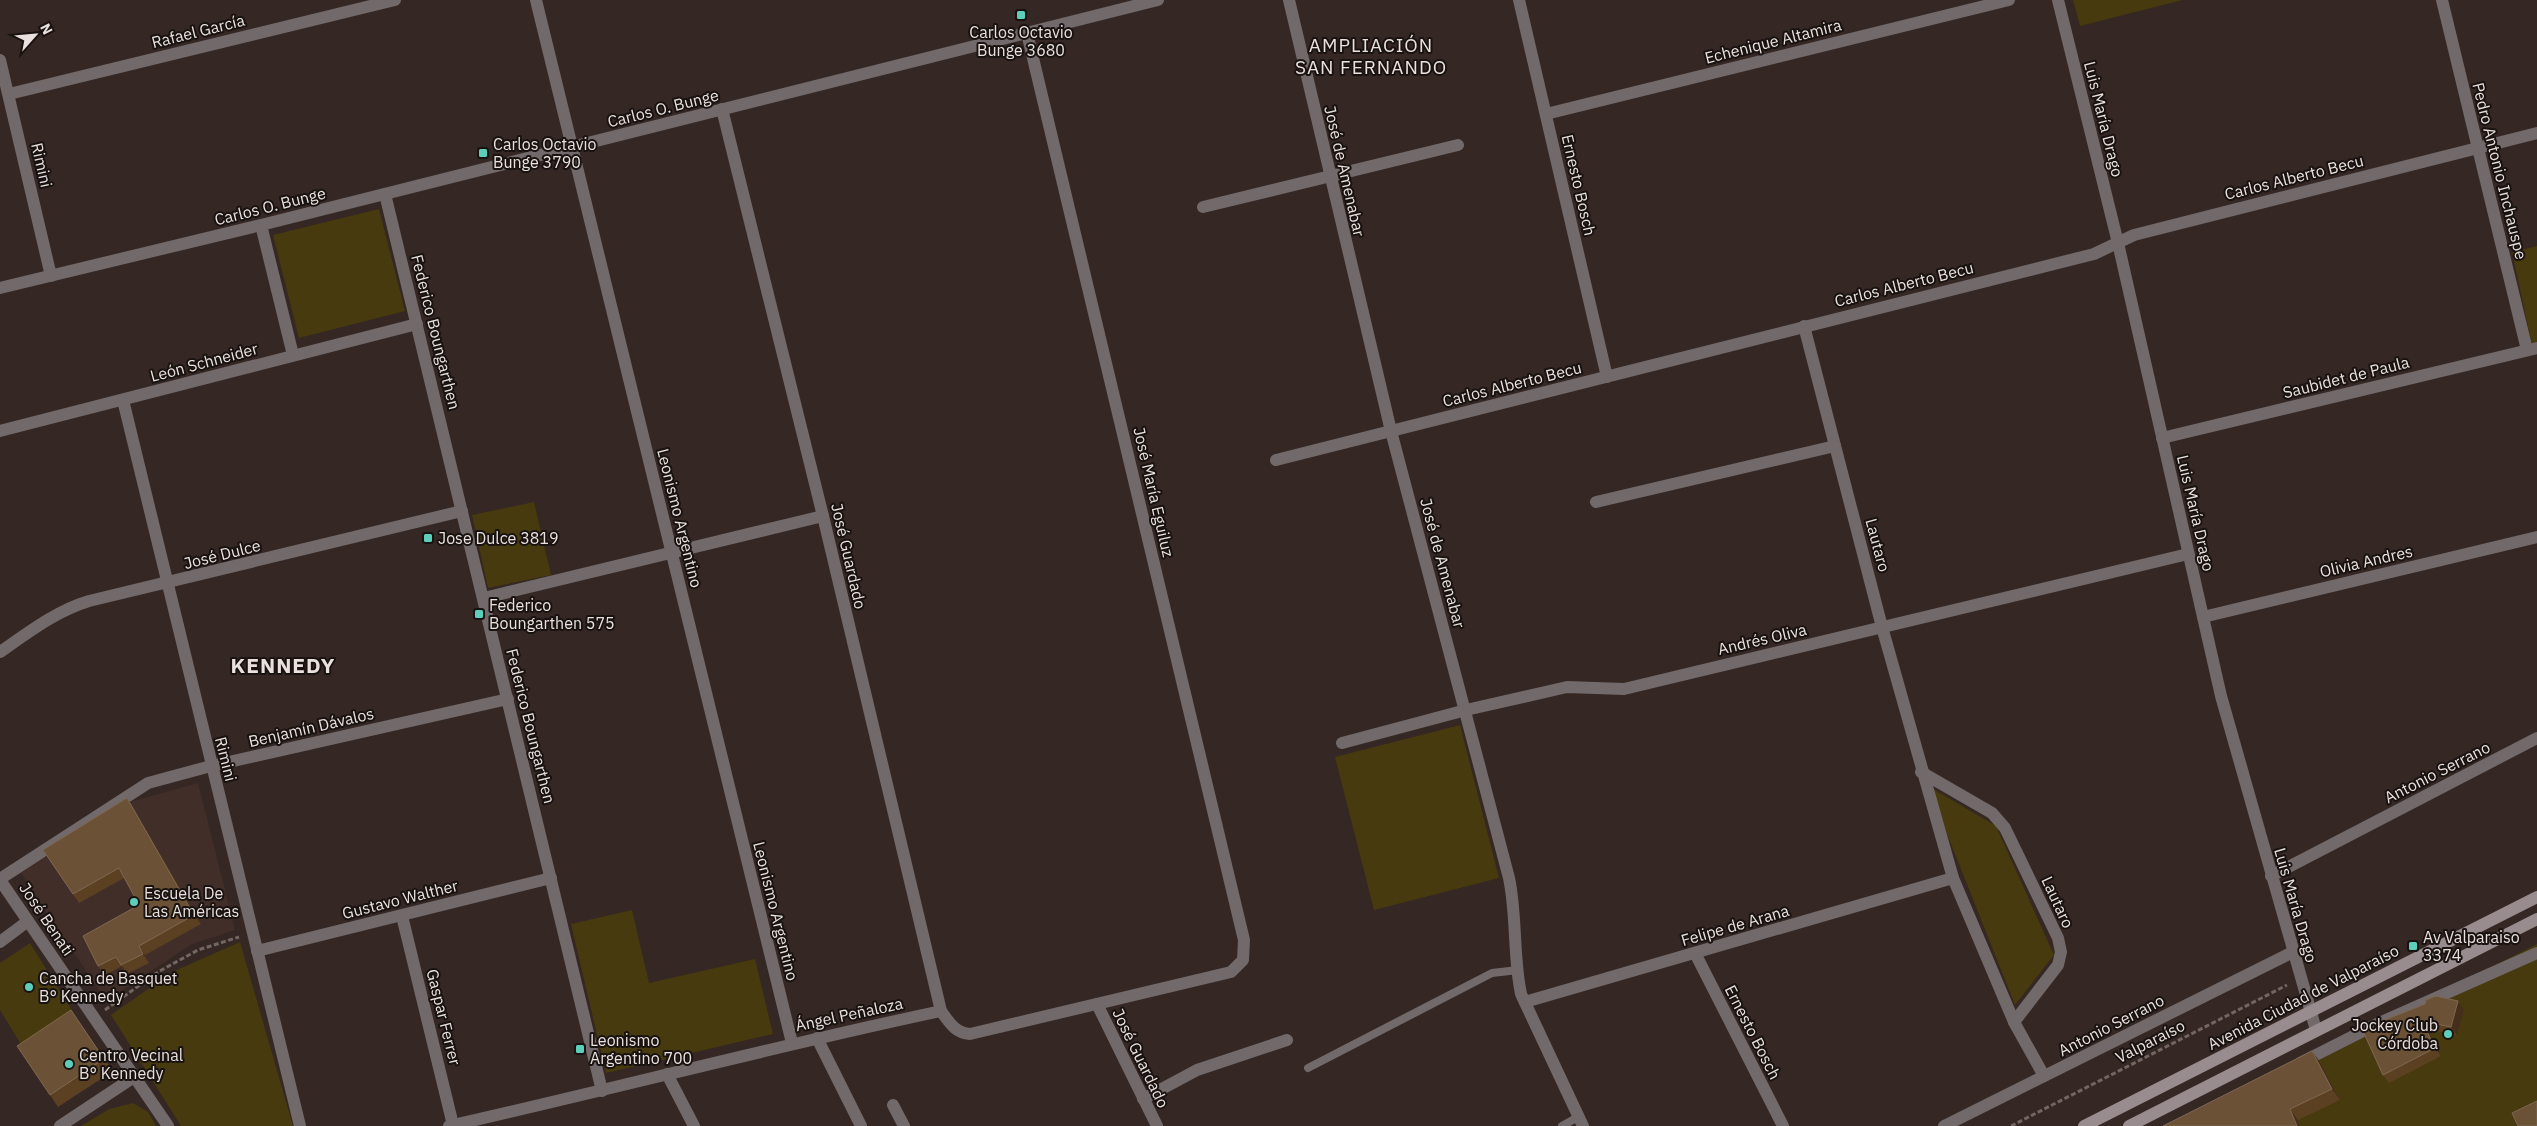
<svg xmlns="http://www.w3.org/2000/svg" width="2537" height="1126" viewBox="0 0 2537 1126" font-family="'IBM Plex Sans',sans-serif">
	<style>
		.built { fill: #422e28 }
		.green { fill: #463a0e }
		.lines { fill: none; stroke-linecap: round; stroke-linejoin: round }
		.path { stroke: #726662; stroke-width: 3; stroke-dasharray: 5 2.5; stroke-linecap: butt }
		.lane { stroke: #71696a; stroke-width: 8 }
		.street { stroke: #71696a; stroke-width: 12 }
		.secondary { stroke: #988c8e; stroke-width: 12 }
		.wall { fill: #5c4022 }
		.shaded-wall { fill: #462f1a }
		.building { fill: #6b5136; stroke: #7f6851 }
		.poi-dot { fill: #5dceb9; stroke: #181210; stroke-width: 2 }
		.labels { text-anchor: middle; stroke-width: 4; stroke-linejoin: round; paint-order: stroke }
		.street-label { font-size: 16px; fill: #eae1de; stroke: #181210 }
		.poi-label { font-size: 16px; fill: #eae1de; stroke: #181210; text-anchor: start }
		.quarter-label { font-size: 19px; letter-spacing: 1px; fill: #eae1de; stroke: #181210 }
		.district-label { font-size: 21px; font-weight: bold; letter-spacing: 1px; fill: #eae1de; stroke: #181210 }
	</style>
	<rect width="100%" height="100%" fill="#352723"/>
	<!-- built -->
	<polygon class="built" points="198,783 235,930 192,944 106,1001 21,873 133,801"/>
	<!-- green -->
	<g class="green">
		<polygon points="2073,0 2183,0 2080,26"/>
		<polygon points="379,209 405,311 299,338 273,235"/>
		<polygon points="2537,246 2537,344 2532,345 2512,252"/>
		<polygon points="534,502 551,575 488,588 472,515"/>
		<polygon points="1460,725 1499,878 1374,910 1335,757"/>
		<polygon points="1928,786 1996,826 2054,955 2015,1005"/>
		<polygon points="632,910 649,983 755,959 773,1034 606,1073 571,924"/>
		<polygon points="240,942 293,1126 181,1126 111,1015 172,972"/>
		<polygon points="30,943 78,1020 27,1054 0,1010 0,963"/>
		<polygon points="2537,944 2537,1126 2177,1126"/>
		<polygon points="133,1103 148,1112 156,1126 81,1126 109,1109"/>
	</g>
	<g class="lines">
		<!-- path -->
		<g class="path">
			<polyline points="105,1010 158,972 198,950 239,937"/>
			<polyline points="2011,1126 2287,985"/>
		</g>
		<!-- lane -->
		<g class="lane">
			<polyline points="1308,1068 1492,973 1518,970"/>
			<polyline points="1562,1126 1578,1117"/>
		</g>
		<!-- street -->
		<g class="street">
			<polyline points="536,0 792,1043"/>
			<path d="M1289,0L1391,431L1509,878C1517,916 1513,956 1521,994L1583,1126"/>
			<polyline points="1519,0 1607,377"/>
			<polyline points="2058,0 2118,243 2221,696 2316,1030"/>
			<polyline points="2442,0 2527,350"/>
			<polyline points="0,60 51,276"/>
			<polyline points="9,94 395,0"/>
			<path d="M722,109L823,516L941,1011C949,1022 955,1033 970,1034L1231,972L1243,960L1244,940L1027,33"/>
			<polyline points="1546,114 2009,0"/>
			<polyline points="385,194 602,1091"/>
			<polyline points="1203,207 1458,145"/>
			<polyline points="261,225 293,355"/>
			<polyline points="0,288 261,225 1158,0"/>
			<polyline points="1804,326 1882,627 1953,878 2014,1022 2044,1076"/>
			<polyline points="123,400 300,1126"/>
			<polyline points="0,431 417,324"/>
			<polyline points="2162,438 2537,348"/>
			<polyline points="1276,460 2094,254 2134,235 2537,133"/>
			<polyline points="1596,502 1835,446"/>
			<polyline points="484,598 823,516"/>
			<polyline points="2203,617 2537,537"/>
			<path d="M0,652C29,632 56,611 89,601L462,511"/>
			<polyline points="1342,743 1466,710 1567,687 1624,689 2188,554"/>
			<polyline points="1921,772 1992,813 2005,828 2058,938 2061,952 2058,965 2014,1022"/>
			<polyline points="2271,876 2537,738"/>
			<polyline points="0,879 148,783 211,766 508,699"/>
			<polyline points="0,880 168,1126"/>
			<polyline points="402,916 453,1125"/>
			<polyline points="0,942 28,921"/>
			<polyline points="257,951 551,878"/>
			<polyline points="1695,953 1783,1126"/>
			<polyline points="1525,1002 1953,878"/>
			<polyline points="1097,1004 1157,1126"/>
			<polyline points="817,1038 861,1126"/>
			<polyline points="2300,1063 2377,1024 2537,953"/>
			<polyline points="667,1074 694,1126"/>
			<polyline points="1143,1099 1197,1070 1287,1040"/>
			<polyline points="893,1105 904,1126"/>
			<polyline points="60,1126 134,1077"/>
			<path d="M449,1126C613,1089 776,1046 941,1011"/>
			<polyline points="1944,1126 2293,952"/>
		</g>
		<!-- secondary -->
		<g class="secondary">
			<polyline points="2084,1126 2537,897"/>
			<polyline points="2129,1126 2537,919"/>
		</g>
	</g>
	<!-- wall -->
	<g class="wall">
		<polygon points="127,798 133,807 201,924 145,955 149,963 127,974 122,966 105,975 98,966 139,905 124,878 79,903 43,850"/>
		<polygon points="2458,1001 2464,1009 2457,1036 2428,1029 2441,1056 2389,1083 2383,1075 2362,1029"/>
		<polygon points="71,1010 113,1071 58,1107 50,1095"/>
		<polygon points="2320,1062 2340,1100 2298,1120 2300,1126 2163,1126"/>
	</g>
	<!-- shaded-wall -->
	<g class="shaded-wall">
		<polygon points="127,798 133,807 201,924 194,915"/>
		<polygon points="139,946 145,955 149,963 143,954"/>
		<polygon points="2458,1001 2464,1009 2457,1036 2451,1027"/>
		<polygon points="2422,1021 2428,1029 2441,1056 2435,1048"/>
		<polygon points="2312,1051 2320,1062 2340,1100 2332,1089"/>
		<polygon points="2290,1109 2298,1120 2300,1126 2297,1126"/>
	</g>
	<!-- building -->
	<g class="building">
		<polygon points="127,798 194,915 139,946 143,954 121,965 116,957 98,966 83,936 139,905 119,868 73,894 43,850"/>
		<polygon points="2436,996 2458,1001 2451,1027 2422,1021 2435,1048 2383,1075 2362,1029 2425,1004 2426,1000"/>
		<polygon points="71,1010 104,1059 50,1095 17,1046"/>
		<polygon points="2312,1051 2332,1089 2290,1109 2297,1126 2163,1126"/>
		<polygon points="2537,1101 2537,1126 2518,1126 2512,1113"/>
	</g>
	<!-- markers -->
	<g class="poi-dot">
		<rect x="1016" y="10" width="10" height="10" rx="2.5"/>
		<rect x="478" y="148" width="10" height="10" rx="2.5"/>
		<rect x="423" y="533" width="10" height="10" rx="2.5"/>
		<rect x="474" y="609" width="10" height="10" rx="2.5"/>
		<circle cx="134" cy="902" r="5"/>
		<rect x="2408" y="941" width="10" height="10" rx="2.5"/>
		<circle cx="29" cy="987" r="5"/>
		<circle cx="2448" cy="1034" r="5"/>
		<rect x="575" y="1044" width="10" height="10" rx="2.5"/>
		<circle cx="69" cy="1064" r="5"/>
	</g>
	<g class="labels">
		<!-- street labels -->
		<g class="street-label">
			<text transform="translate(198 31) rotate(-14)" y="6">Rafael García</text>
			<text transform="translate(1773 41) rotate(-14)" y="6">Echenique Altamira</text>
			<text transform="translate(663 108) rotate(-14)" y="6">Carlos O. Bunge</text>
			<text transform="translate(2104 119) rotate(76)" y="6">Luis María Drago</text>
			<text transform="translate(42 165) rotate(77)" y="6">Rimini</text>
			<text transform="translate(1345 171) rotate(77)" y="6">José de Amenabar</text>
			<text transform="translate(2500 171) rotate(76)" y="6">Pedro Antonio Inchauspe</text>
			<text transform="translate(2294 177) rotate(-14)" y="6">Carlos Alberto Becu</text>
			<text transform="translate(1579 185) rotate(77)" y="6">Ernesto Bosch</text>
			<text transform="translate(270 206) rotate(-14)" y="6">Carlos O. Bunge</text>
			<text transform="translate(1904 284) rotate(-14)" y="6">Carlos Alberto Becu</text>
			<text transform="translate(436 332) rotate(76)" y="6">Federico Boungarthen</text>
			<text transform="translate(204 362) rotate(-15)" y="6">León Schneider</text>
			<text transform="translate(2346 377) rotate(-14)" y="6">Saubidet de Paula</text>
			<text transform="translate(1512 384) rotate(-14)" y="6">Carlos Alberto Becu</text>
			<text transform="translate(1154 492) rotate(77)" y="6">José María Eguiluz</text>
			<text transform="translate(2196 513) rotate(77)" y="6">Luis María Drago</text>
			<text transform="translate(680 518) rotate(76)" y="6">Leonismo Argentino</text>
			<text transform="translate(1878 545) rotate(75)" y="6">Lautaro</text>
			<text transform="translate(222 554) rotate(-14)" y="6">José Dulce</text>
			<text transform="translate(849 556) rotate(77)" y="6">José Guardado</text>
			<text transform="translate(2366 561) rotate(-13)" y="6">Olivia Andres</text>
			<text transform="translate(1443 563) rotate(75)" y="6">José de Amenabar</text>
			<text transform="translate(1762 639) rotate(-13)" y="6">Andrés Oliva</text>
			<text transform="translate(531 726) rotate(76)" y="6">Federico Boungarthen</text>
			<text transform="translate(311 727) rotate(-13)" y="6">Benjamín Dávalos</text>
			<text transform="translate(226 759) rotate(76)" y="6">Rimini</text>
			<text transform="translate(2437 772) rotate(-27)" y="6">Antonio Serrano</text>
			<text transform="translate(400 899) rotate(-14)" y="6">Gustavo Walther</text>
			<text transform="translate(2058 902) rotate(65)" y="6">Lautaro</text>
			<text transform="translate(2296 905) rotate(74)" y="6">Luis María Drago</text>
			<text transform="translate(776 911) rotate(76)" y="6">Leonismo Argentino</text>
			<text transform="translate(47 919) rotate(56)" y="6">José Benati</text>
			<text transform="translate(1735 925) rotate(-16)" y="6">Felipe de Arana</text>
			<text transform="translate(2303 997) rotate(-27)" y="6">Avenida Ciudad de Valparaíso</text>
			<text transform="translate(849 1014) rotate(-12)" y="6">Ángel Peñaloza</text>
			<text transform="translate(444 1017) rotate(76)" y="6">Gaspar Ferrer</text>
			<text transform="translate(2111 1025) rotate(-27)" y="6">Antonio Serrano</text>
			<text transform="translate(1753 1032) rotate(63)" y="6">Ernesto Bosch</text>
			<text transform="translate(2150 1041) rotate(-27)" y="6">Valparaíso</text>
			<text transform="translate(1141 1058) rotate(64)" y="6">José Guardado</text>
		</g>
		<!-- poi labels -->
		<g class="poi-label">
			<text x="1021" y="38" text-anchor="middle">Carlos Octavio<tspan x="1021" dy="18">Bunge 3680</tspan></text>
			<text x="493" y="150">Carlos Octavio<tspan x="493" dy="18">Bunge 3790</tspan></text>
			<text x="438" y="544">Jose Dulce 3819</text>
			<text x="489" y="611">Federico<tspan x="489" dy="18">Boungarthen 575</tspan></text>
			<text x="144" y="899">Escuela De<tspan x="144" dy="18">Las Américas</tspan></text>
			<text x="2423" y="943">Av Valparaiso<tspan x="2423" dy="18">3374</tspan></text>
			<text x="39" y="984">Cancha de Basquet<tspan x="39" dy="18">B° Kennedy</tspan></text>
			<text x="2438" y="1031" text-anchor="end">Jockey Club<tspan x="2438" dy="18">Córdoba</tspan></text>
			<text x="590" y="1046">Leonismo<tspan x="590" dy="18">Argentino 700</tspan></text>
			<text x="79" y="1061">Centro Vecinal<tspan x="79" dy="18">B° Kennedy</tspan></text>
		</g>
		<!-- quarter labels -->
		<g class="quarter-label">
			<text x="1371" y="52">AMPLIACIÓN<tspan x="1371" dy="22">SAN FERNANDO</tspan></text>
		</g>
		<!-- district labels -->
		<g class="district-label">
			<text x="283" y="673">KENNEDY</text>
		</g>
	</g>
	<!-- north arrow -->
	<g transform="translate(35 35) rotate(63)" stroke="#181210" stroke-width="4" paint-order="stroke">
	<path d="M0-4L9 19L0 12L-9 19Z" fill="#eae1de"/>
	<text y="-8" font-size="14" font-weight="bold" text-anchor="middle" fill="#eae1de">N</text>
	</g>
</svg>
